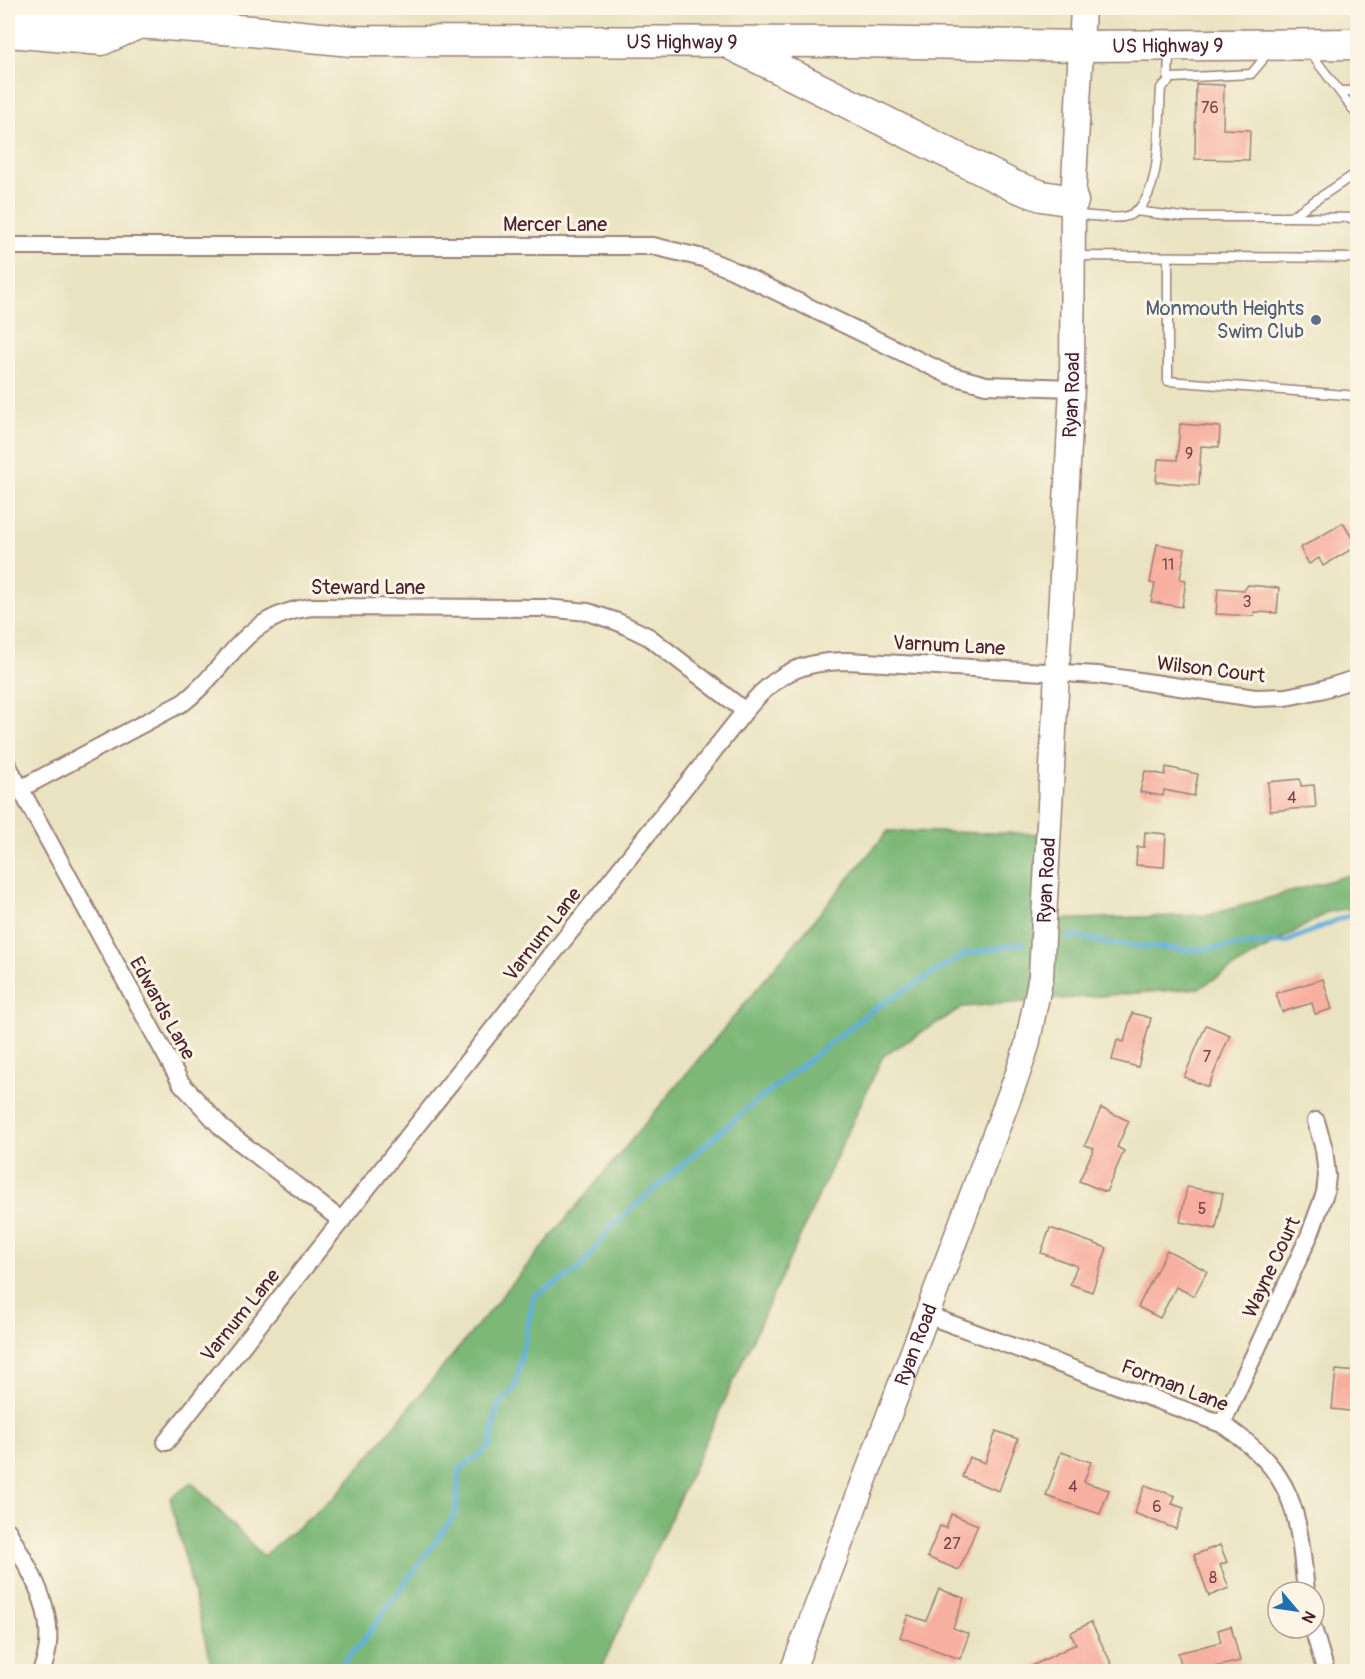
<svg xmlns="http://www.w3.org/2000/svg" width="1365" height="1679" viewBox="0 0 1365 1679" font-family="Pangolin,sans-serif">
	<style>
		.forest { fill: #7db878; stroke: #646c52; stroke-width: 1.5 }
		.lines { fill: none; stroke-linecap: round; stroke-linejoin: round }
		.stream { stroke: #62b0dc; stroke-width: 5 }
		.building { fill: #f7af9f }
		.lane-casing { stroke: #9a8176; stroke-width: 11 }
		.street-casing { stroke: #9a8176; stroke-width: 20 }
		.secondary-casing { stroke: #9a8176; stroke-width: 27 }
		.highway-casing { stroke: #9a8176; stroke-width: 33 }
		.lane { stroke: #fff; stroke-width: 8 }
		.street { stroke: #fff; stroke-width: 16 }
		.secondary { stroke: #fff; stroke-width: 24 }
		.highway { stroke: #fff; stroke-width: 30 }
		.service-dot { fill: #5c6f8a; stroke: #fcf5e5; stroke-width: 2 }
		.labels { text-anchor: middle; stroke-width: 6; stroke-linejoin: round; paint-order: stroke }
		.number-label { font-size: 16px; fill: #754348 }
		.street-label { font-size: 20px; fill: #4a1f2b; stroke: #fcf5e5 }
		.service-label { font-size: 20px; fill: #4e5e75; stroke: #fcf5e5; text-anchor: end }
	</style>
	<rect width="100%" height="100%" fill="#fcf5e5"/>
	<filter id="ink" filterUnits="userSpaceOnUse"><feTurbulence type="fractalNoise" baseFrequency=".0167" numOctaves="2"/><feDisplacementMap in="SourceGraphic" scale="12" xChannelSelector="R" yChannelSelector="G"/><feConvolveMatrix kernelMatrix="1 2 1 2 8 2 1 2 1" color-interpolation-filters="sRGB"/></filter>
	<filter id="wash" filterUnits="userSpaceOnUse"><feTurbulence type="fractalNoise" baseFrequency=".008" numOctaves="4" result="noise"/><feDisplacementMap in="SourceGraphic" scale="24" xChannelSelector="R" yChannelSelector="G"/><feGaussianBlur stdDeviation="1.35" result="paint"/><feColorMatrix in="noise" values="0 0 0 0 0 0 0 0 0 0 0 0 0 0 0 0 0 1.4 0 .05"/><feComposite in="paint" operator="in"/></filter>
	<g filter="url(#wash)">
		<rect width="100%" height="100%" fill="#eae3c1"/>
		<!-- forest -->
		<polygon class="forest" points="888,831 1048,834 1045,920 1209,915 1357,873 1357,907 1328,912 1199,988 963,1007 883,1056 600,1671 213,1671 170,1498 192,1483 263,1556 335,1497"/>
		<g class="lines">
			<!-- stream -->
			<g class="stream">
				<polyline points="1068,939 1076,936 1112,944 1189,950 1286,942 1358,911"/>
				<polyline points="334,1672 361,1644 456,1513 459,1470 490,1447 497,1408 515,1388 534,1296 579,1270 611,1227 748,1108 875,1008 966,954 1023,943"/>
			</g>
		</g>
		<g id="blocks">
			<!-- building -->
			<g class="building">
				<polygon points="1196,84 1224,85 1223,129 1250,130 1249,160 1195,159"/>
				<polygon points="1180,424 1220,427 1219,447 1201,446 1199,485 1156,482 1158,459 1177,460"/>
				<polygon points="1343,523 1357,546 1323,566 1319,558 1309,564 1300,548"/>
				<polygon points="1157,544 1185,549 1180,579 1186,580 1182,607 1151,602 1155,584 1150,583"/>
				<polygon points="1248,585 1279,588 1277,613 1254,612 1254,616 1216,614 1218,588 1244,590"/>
				<polygon points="1166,767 1198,774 1194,796 1164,790 1163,796 1140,792 1145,771 1165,775"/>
				<polygon points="1300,779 1301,786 1314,785 1316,807 1270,811 1268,782"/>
				<polygon points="1145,832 1166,834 1164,867 1136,865 1137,847 1144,847"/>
				<polygon points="1323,979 1332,1009 1315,1014 1312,1003 1282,1012 1276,993"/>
				<polygon points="1132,1013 1151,1018 1138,1067 1112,1060 1117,1040 1124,1042"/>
				<polygon points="1206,1025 1230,1035 1208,1087 1184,1077"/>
				<polygon points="1101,1108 1129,1121 1117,1147 1124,1151 1106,1192 1079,1181 1094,1148 1085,1145"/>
				<polygon points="1187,1187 1223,1193 1216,1229 1180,1222"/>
				<polygon points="1050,1228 1107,1248 1092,1292 1070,1284 1077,1266 1041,1253"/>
				<polygon points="1167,1250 1207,1271 1194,1296 1176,1287 1160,1318 1138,1307"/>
				<polygon points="1336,1370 1358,1372 1358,1412 1332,1409"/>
				<polygon points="996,1431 1018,1439 999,1491 962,1477 969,1457 985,1463"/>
				<polygon points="1061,1452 1091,1462 1084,1482 1109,1490 1100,1514 1046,1496"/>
				<polygon points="1145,1485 1175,1496 1172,1504 1184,1508 1176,1529 1134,1513"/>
				<polygon points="951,1514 978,1525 959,1570 927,1557 940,1526 946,1528"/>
				<polygon points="1220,1545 1227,1562 1220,1565 1229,1588 1209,1596 1194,1555"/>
				<polygon points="939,1589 964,1598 953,1628 969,1634 960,1659 900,1637 908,1615 926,1621"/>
				<polygon points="1091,1622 1115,1671 1085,1671 1082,1666 1071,1671 1022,1671 1076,1644 1070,1633"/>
				<polygon points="1231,1626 1240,1661 1215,1667 1216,1671 1183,1671 1178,1653 1221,1642 1218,1630"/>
			</g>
		</g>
	</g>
	<g filter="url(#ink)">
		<use href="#blocks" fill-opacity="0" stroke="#9a8176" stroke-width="1.5"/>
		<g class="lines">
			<defs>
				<g id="lane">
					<polyline points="1309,51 1358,116"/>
					<polyline points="1168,82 1169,52"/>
					<polyline points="1341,91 1358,91"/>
					<polyline points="1135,211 1183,217 1290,217 1358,172"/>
					<path d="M1076,215C1091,215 1108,219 1123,217C1165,210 1158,120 1161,88L1172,78L1251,74L1262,61L1265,49"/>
					<polyline points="1290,217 1358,218"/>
					<polyline points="1076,256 1358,258"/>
					<polyline points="1168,257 1168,381 1358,396"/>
				</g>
				<g id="street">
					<polyline points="8,246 653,246 703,258 730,269 949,375 986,385 1072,388"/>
					<polyline points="8,766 181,1083 223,1129 342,1221"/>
					<path d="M20,789L184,702C233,663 241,617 311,607L545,608L588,612L618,622L649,637L745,711"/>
					<path d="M927,1315L1222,1424C1295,1473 1298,1510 1306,1592"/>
					<polyline points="1222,1424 1310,1234 1325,1193 1327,1176 1324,1149 1316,1121"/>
					<path d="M166,1442L745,711C775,674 800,661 848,661L1098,675L1255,698L1286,697L1320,690L1358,678"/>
					<path d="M8,1531C32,1575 63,1620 41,1672"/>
					<polyline points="1313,1628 1326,1672"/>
				</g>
				<g id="secondary">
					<polyline points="8,35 102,43 143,25"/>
					<path id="s1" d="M792,1672L1018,1073L1027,1045L1041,976L1072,388L1073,201L1083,8"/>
				</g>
				<g id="highway">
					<path id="s2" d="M8,14L251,31L351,41L856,42L1082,46L1358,44"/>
					<polyline points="732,45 1014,186 1042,196 1073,201"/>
				</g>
			</defs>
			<!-- lane casing -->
			<use href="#lane" class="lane-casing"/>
			<!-- street casing -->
			<use href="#street" class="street-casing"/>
			<!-- secondary casing -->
			<use href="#secondary" class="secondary-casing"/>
			<!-- highway casing -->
			<use href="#highway" class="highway-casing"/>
			<!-- lane -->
			<use href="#lane" class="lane"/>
			<!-- street -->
			<use href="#street" class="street"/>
			<!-- secondary -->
			<use href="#secondary" class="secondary"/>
			<!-- highway -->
			<use href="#highway" class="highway"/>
		</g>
	</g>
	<!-- markers -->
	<circle class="service-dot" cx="1316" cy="320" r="6"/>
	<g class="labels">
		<!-- number labels -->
		<g class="number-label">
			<text x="1210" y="113">76</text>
			<text x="1189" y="459">9</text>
			<text x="1168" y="570">11</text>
			<text x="1247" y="607">3</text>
			<text x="1292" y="803">4</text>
			<text x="1207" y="1062">7</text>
			<text x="1202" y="1214">5</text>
			<text x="1073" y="1492">4</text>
			<text x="1157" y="1512">6</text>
			<text x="952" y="1549">27</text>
			<text x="1213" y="1583">8</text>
		</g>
		<!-- street labels -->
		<g class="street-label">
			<text dy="7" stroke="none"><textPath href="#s2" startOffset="675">US Highway 9</textPath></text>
			<text dy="7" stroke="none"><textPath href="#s2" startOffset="1161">US Highway 9</textPath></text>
			<text x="555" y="231">Mercer Lane</text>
			<text dy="7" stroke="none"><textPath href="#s1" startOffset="1322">Ryan Road</textPath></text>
			<text x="368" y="594">Steward Lane</text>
			<text transform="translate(949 645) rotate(3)" y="7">Varnum Lane</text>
			<text transform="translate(1211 669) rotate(7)" y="7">Wilson Court</text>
			<text dy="7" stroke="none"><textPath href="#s1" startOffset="836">Ryan Road</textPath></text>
			<text transform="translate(542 934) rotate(-52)" y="7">Varnum Lane</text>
			<text transform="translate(163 1008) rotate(61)" y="7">Edwards Lane</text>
			<text transform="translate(1271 1267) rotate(-65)" y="7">Wayne Court</text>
			<text transform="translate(240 1315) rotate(-51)" y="7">Varnum Lane</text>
			<text dy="7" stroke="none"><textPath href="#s1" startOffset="350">Ryan Road</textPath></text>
			<text transform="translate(1175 1385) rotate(21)" y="7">Forman Lane</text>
		</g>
		<!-- service labels -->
		<g class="service-label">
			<text x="1304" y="315">Monmouth Heights<tspan x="1304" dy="23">Swim Club</tspan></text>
		</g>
	</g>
	<!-- margin -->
	<rect width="1365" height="1679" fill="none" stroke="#fcf5e5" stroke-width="30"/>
	<!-- north arrow -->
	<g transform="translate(1296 1610) rotate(119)"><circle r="28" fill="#fcf5e5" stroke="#b59f9b" stroke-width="1.5"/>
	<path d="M0-4.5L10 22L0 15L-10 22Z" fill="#1f6fb2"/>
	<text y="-9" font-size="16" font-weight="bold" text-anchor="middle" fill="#4a1f2b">N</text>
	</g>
</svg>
